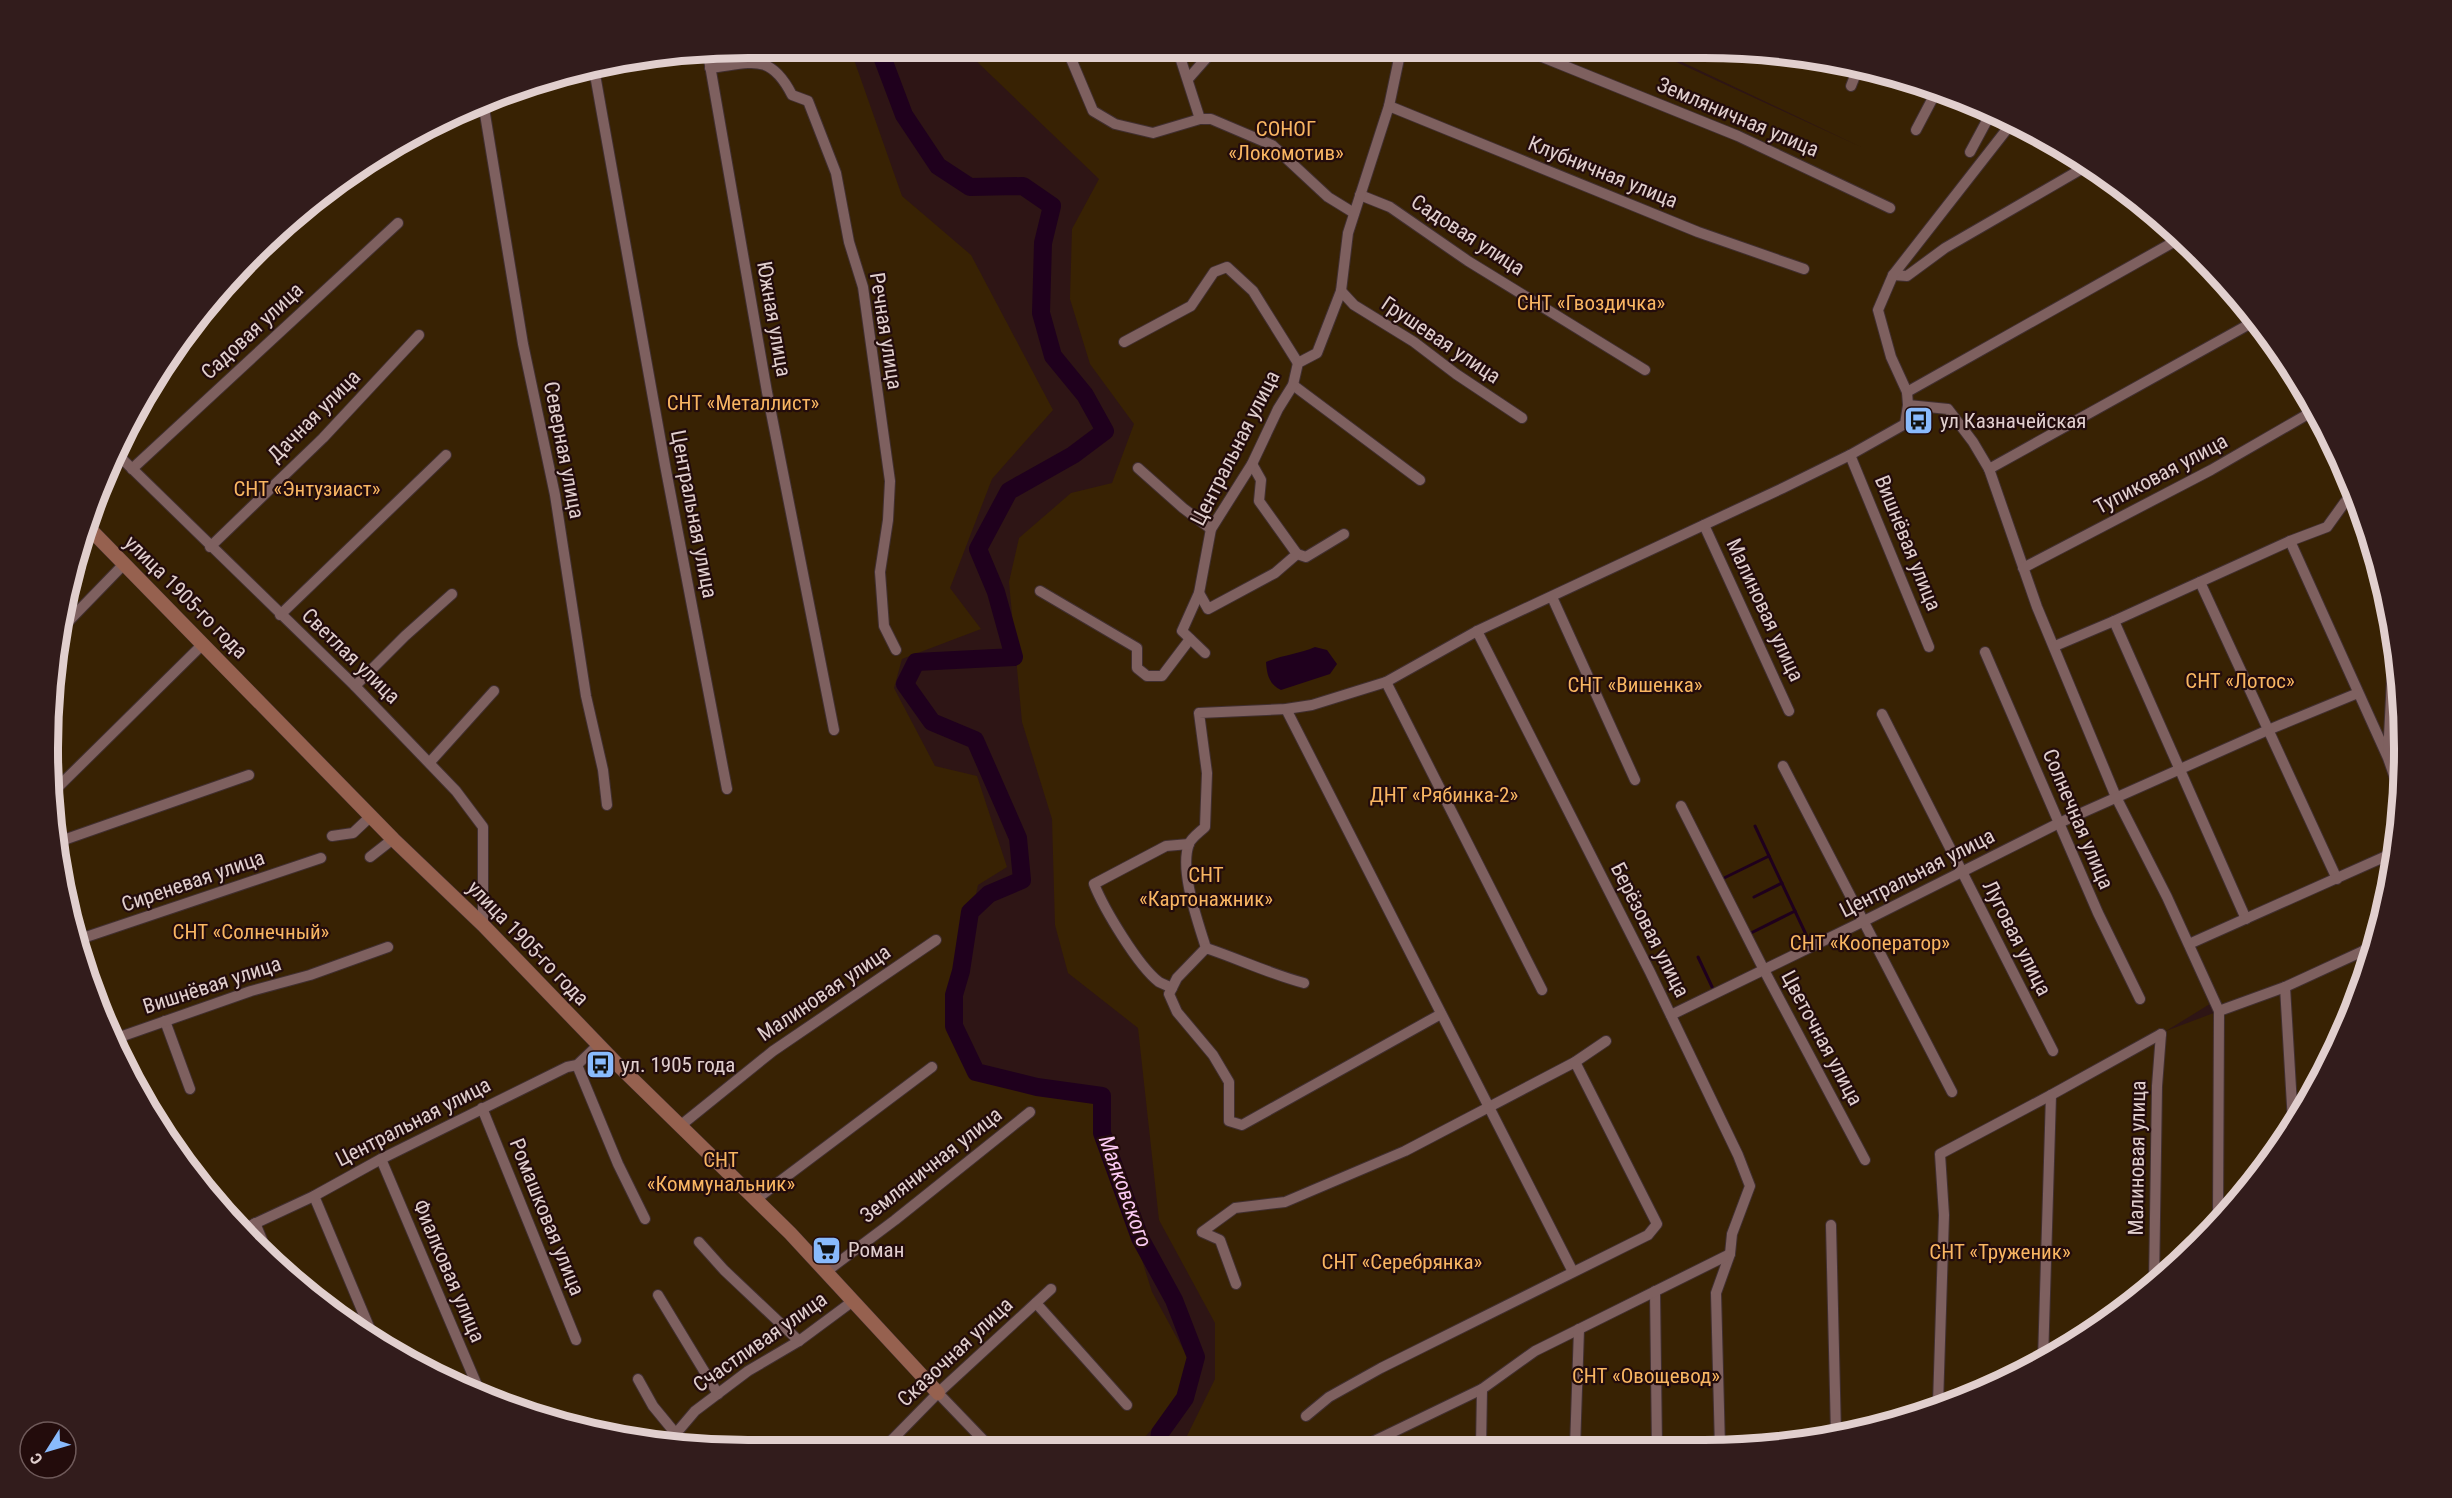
<svg xmlns="http://www.w3.org/2000/svg" width="2452" height="1498" viewBox="0 0 2452 1498" font-family="'Roboto Condensed',sans-serif">
	<style>
		.green { fill: #382203; fill-rule: evenodd }
		.water { fill: #1f001d }
		.lines { fill: none; stroke-linecap: round; stroke-linejoin: round }
		.stream { stroke: #1f001d; stroke-width: 3 }
		.river { stroke: #1f001d; stroke-width: 18 }
		.street-casing { stroke: #412f30; stroke-width: 12 }
		.secondary-casing { stroke: #412f30; stroke-width: 15 }
		.street { stroke: #7e605f; stroke-width: 10 }
		.secondary { stroke: #96614f; stroke-width: 14 }
		.labels { text-anchor: middle; stroke-width: 4.5; stroke-linejoin: round; paint-order: stroke }
		.street-label { font-size: 21px; fill: #e1cfce; stroke: #230c0c }
		.park-label { font-size: 21px; fill: #f9b662; stroke: #230c0c }
		.poi-label { font-size: 21px; fill: #e1cfce; stroke: #230c0c; text-anchor: start }
		.water-label { font-size: 22px; font-style: italic; fill: #facaf3; stroke: #230c0c }
		.rim { fill: none; stroke: #e1cfce; stroke-width: 8 }
	</style>
	<rect width="100%" height="100%" fill="#2e1515"/>
	<!-- green -->
	<g class="green">
		<polygon points="657,54 852,54 902,196 971,255 1053,410 992,479 950,588 981,629 902,659 894,688 935,766 977,776 1007,867 978,885 954,995 954,1026 976,1072 1102,1096 1103,1135 1152,1292 1189,1360 1174,1404 1145,1437 1143,1446 658,1444 481,1397 323,1305 253,1244 166,1139 85,974 54,841 48,749 61,613 85,524 120,439 193,323 323,193 439,120 524,85"/>
		<path d="M969,54H1659L1861,147L1665,54H1794L1971,101L2129,193L2230,287L2310,398L2367,523L2398,657L2403,795L2380,930L2332,1059L2259,1175L2165,1276L2053,1356L1885,1426L1749,1448L1182,1446L1215,1379V1323L1159,1220L1138,1028L1068,973L1055,925L1052,819L1022,722L1009,582L1019,538L1071,493L1112,483L1134,424L1090,364L1070,299L1072,229L1099,179ZM2218,999L2219,1011L2166,1031Z"/>
	</g>
	<!-- water -->
	<path class="water" d="M1315,647L1327,650L1337,664L1330,674L1281,690C1269,684 1267,675 1266,662C1282,655 1299,654 1315,647Z"/>
	<g class="lines">
		<!-- stream -->
		<g class="stream">
			<polyline points="1755,826 1810,943"/>
			<polyline points="1722,879 1769,856"/>
			<polyline points="1754,897 1782,883"/>
			<polyline points="1749,934 1795,911"/>
			<polyline points="1698,957 1714,991"/>
		</g>
		<!-- river -->
		<polyline class="river" points="881,54 904,115 938,166 970,187 1023,186 1052,206 1043,243 1041,313 1053,356 1085,395 1105,431 1073,455 1009,491 978,549 996,592 1014,657 916,662 905,684 932,722 975,740 1018,838 1022,880 989,894 970,912 961,971 954,995 954,1026 976,1072 1037,1087 1102,1096 1102,1133 1140,1238 1174,1300 1196,1357 1185,1398 1160,1433 1158,1446"/>
		<defs>
			<g id="street">
				<polyline points="708,54 767,392 834,730"/>
				<polyline points="1069,54 1093,111 1115,124 1153,133 1200,119 1211,119 1272,145 1328,197 1354,213"/>
				<polyline points="1179,54 1200,119"/>
				<polyline points="1535,54 1738,136 1890,208"/>
				<path d="M710,68C752,63 770,52 792,95L808,101L836,173L849,242L863,287L890,481L888,520L880,572L884,626L896,650"/>
				<polyline points="594,69 665,465 727,789"/>
				<polyline points="1188,79 1210,54"/>
				<polyline points="1851,86 1857,71"/>
				<polyline points="483,102 523,344 555,495 586,696 603,770 607,805"/>
				<polyline points="1389,106 1698,232 1804,269"/>
				<polyline points="1916,130 1936,92"/>
				<polyline points="1970,152 1991,113"/>
				<polyline points="1360,195 1390,207 1468,261 1645,370"/>
				<polyline points="1893,275 1907,276 1945,248 2085,167"/>
				<polyline points="1341,291 1354,305 1414,342 1456,374 1522,418"/>
				<polyline points="1124,342 1191,306 1214,272 1227,267 1253,291 1298,363"/>
				<polyline points="1293,385 1420,480"/>
				<polyline points="1907,392 2179,239"/>
				<polyline points="1908,405 1948,409 1973,442 1989,469 2037,607 2116,797 2167,897 2219,1011 2218,1220"/>
				<polyline points="115,452 355,686 456,791 483,827 483,925"/>
				<polyline points="1850,455 1929,647"/>
				<polyline points="1138,468 1183,508 1211,529"/>
				<polyline points="132,469 398,223"/>
				<polyline points="1989,469 2255,321"/>
				<polyline points="1704,525 1789,711"/>
				<polyline points="2290,541 2388,758 2402,798"/>
				<polyline points="210,547 323,438 419,335"/>
				<polyline points="1297,554 1306,557 1344,534"/>
				<polyline points="2023,568 2211,470 2315,410"/>
				<polyline points="2200,582 2337,879"/>
				<polyline points="1040,591 1137,648 1137,668 1147,676 1162,676 1190,639"/>
				<polyline points="1199,593 1208,609 1275,573 1297,554 1259,501 1261,480 1252,464"/>
				<polyline points="1552,597 1635,780"/>
				<polyline points="280,615 446,455"/>
				<polyline points="2114,621 2290,541 2327,527 2345,502 2356,499"/>
				<polyline points="60,630 124,564"/>
				<polyline points="1477,631 1650,972 1738,1155 1750,1186 1732,1234 1730,1254 1716,1293 1720,1448"/>
				<polyline points="2055,646 2114,621 2246,919"/>
				<polyline points="1985,652 2098,913 2140,999"/>
				<polyline points="1205,653 1182,631 1199,593 1211,529 1252,464 1278,409 1293,385 1298,363 1317,353 1341,291 1348,233 1389,106 1400,54"/>
				<polyline points="1386,682 1542,990"/>
				<polyline points="355,686 405,636 452,594"/>
				<polyline points="1286,709 1572,1270"/>
				<polyline points="1882,714 2053,1051"/>
				<polyline points="2388,756 2394,639"/>
				<polyline points="430,762 494,691"/>
				<polyline points="1783,766 1952,1092"/>
				<polyline points="51,794 203,644"/>
				<polyline points="1681,806 1764,970 1865,1160"/>
				<polyline points="332,836 353,833 371,816"/>
				<polyline points="55,843 249,775"/>
				<polyline points="370,857 393,839"/>
				<polyline points="77,940 321,858"/>
				<polyline points="2189,944 2393,853"/>
				<path d="M1206,948C1198,922 1179,870 1189,844C1191,838 1200,832 1205,827L1207,773L1199,713L1286,709L1312,705L1386,682L1477,631L1783,488L1850,455L1905,424L1908,405L1907,392L1891,357L1878,310L1893,275L2011,124"/>
				<polyline points="2363,951 2364,974"/>
				<path d="M1304,983C1270,974 1239,959 1206,948L1177,978L1169,994L1177,1012L1213,1055L1229,1082V1121L1242,1125L1441,1014"/>
				<polyline points="2285,987 2293,1122"/>
				<path d="M1172,988C1168,986 1163,984 1159,982C1138,966 1104,909 1094,884L1166,846L1189,844"/>
				<polyline points="2219,1011 2285,987 2374,946"/>
				<polyline points="1671,1015 1864,921 2059,823 2268,730 2358,693"/>
				<polyline points="165,1021 190,1089"/>
				<polyline points="117,1038 251,991 310,975 388,947"/>
				<polyline points="577,1065 618,1164 645,1219"/>
				<polyline points="482,1108 576,1340"/>
				<polyline points="680,1126 773,1051 936,940"/>
				<polyline points="381,1159 482,1397"/>
				<polyline points="314,1196 372,1334"/>
				<polyline points="755,1200 932,1067"/>
				<polyline points="255,1223 270,1259"/>
				<polyline points="1831,1225 1836,1434"/>
				<polyline points="241,1230 314,1196 381,1159 567,1067 577,1065 598,1045"/>
				<polyline points="699,1242 724,1270 799,1341"/>
				<polyline points="827,1271 895,1220 1030,1112"/>
				<polyline points="1236,1284 1220,1240 1202,1232 1235,1208 1285,1202 1405,1151 1575,1062 1606,1041"/>
				<polyline points="2154,1284 2157,1086 2161,1034"/>
				<polyline points="1655,1291 1657,1448"/>
				<polyline points="658,1295 718,1394"/>
				<polyline points="1036,1303 1127,1405"/>
				<polyline points="2043,1360 2051,1095"/>
				<polyline points="638,1379 653,1406 676,1434"/>
				<polyline points="938,1393 988,1445"/>
				<polyline points="1938,1404 1944,1215 1940,1154 2051,1095 2161,1034"/>
				<polyline points="1306,1416 1329,1397 1381,1368 1648,1235 1657,1224 1575,1062"/>
				<polyline points="667,1444 695,1411 748,1371 799,1341 853,1301"/>
				<polyline points="887,1445 938,1393 1051,1289"/>
				<polyline points="1362,1447 1482,1389 1535,1351 1730,1254"/>
				<polyline points="1481,1447 1482,1389"/>
				<polyline points="1575,1448 1579,1329"/>
			</g>
			<polyline id="secondary" points="85,524 393,839 483,925 619,1066 790,1233 938,1393"/>
		</defs>
		<!-- street casing -->
		<use href="#street" class="street-casing"/>
		<!-- secondary casing -->
		<use href="#secondary" class="secondary-casing"/>
		<!-- street -->
		<use href="#street" class="street"/>
		<!-- secondary -->
		<use href="#secondary" class="secondary"/>
	</g>
	<!-- icons -->
	<defs>
		<symbol id="bus-square" viewBox="-11 -11 22 22"><rect x="-9" y="-9" width="18" height="18" rx="4" fill="#89bafc" stroke="#230c0c"/><path d="M-5-6H5V4H4V6H2V4H-2V6H-4V4H-5ZM-3.5-4V0h7V-4ZM-3.5 1.2v1.5H-2V1.2ZM2 1.2v1.5H3.5V1.2Z" fill="#111"/></symbol>
		<symbol id="supermarket-square" viewBox="-11 -11 22 22"><rect x="-9" y="-9" width="18" height="18" rx="4" fill="#89bafc" stroke="#230c0c"/><path d="M-6-5.5h2.5l.6 2H6L4.5 2H-2.5L-4.4-4H-6ZM-1.5 3.2a1.3 1.3 0 1 0 .1 0ZM3 3.2a1.3 1.3 0 1 0 .1 0Z" fill="#111"/></symbol>
	</defs>
	<g fill-rule="evenodd">
		<use href="#bus-square" x="1902" y="404" width="33" height="33"/>
		<use href="#bus-square" x="584" y="1048" width="33" height="33"/>
		<use href="#supermarket-square" x="810" y="1234" width="33" height="33"/>
	</g>
	<g class="labels">
		<!-- street labels -->
		<g class="street-label">
			<text transform="translate(1738 117) rotate(23)" y="7">Земляничная улица</text>
			<text transform="translate(1603 172) rotate(22)" y="7">Клубничная улица</text>
			<text transform="translate(1468 235) rotate(33)" y="7">Садовая улица</text>
			<text transform="translate(774 319) rotate(80)" y="7">Южная улица</text>
			<text transform="translate(252 331) rotate(-43)" y="7">Садовая улица</text>
			<text transform="translate(886 331) rotate(81)" y="7">Речная улица</text>
			<text transform="translate(1441 340) rotate(34)" y="7">Грушевая улица</text>
			<text transform="translate(314 416) rotate(-45)" y="7">Дачная улица</text>
			<text transform="translate(1235 448) rotate(-63)" y="7">Центральная улица</text>
			<text transform="translate(564 450) rotate(79)" y="7">Северная улица</text>
			<text transform="translate(2161 474) rotate(-28)" y="7">Тупиковая улица</text>
			<text transform="translate(694 514) rotate(79)" y="7">Центральная улица</text>
			<text transform="translate(1908 543) rotate(68)" y="7">Вишнёвая улица</text>
			<text transform="translate(186 597) rotate(45)" y="7">улица 1905-го года</text>
			<text transform="translate(1765 610) rotate(65)" y="7">Малиновая улица</text>
			<text transform="translate(351 656) rotate(44)" y="7">Светлая улица</text>
			<text transform="translate(2078 819) rotate(67)" y="7">Солнечная улица</text>
			<text transform="translate(1917 873) rotate(-27)" y="7">Центральная улица</text>
			<text transform="translate(193 881) rotate(-19)" y="7">Сиреневая улица</text>
			<text transform="translate(1650 930) rotate(63)" y="7">Берёзовая улица</text>
			<text transform="translate(2017 938) rotate(63)" y="7">Луговая улица</text>
			<text transform="translate(528 943) rotate(46)" y="7">улица 1905-го года</text>
			<text transform="translate(212 985) rotate(-18)" y="7">Вишнёвая улица</text>
			<text transform="translate(824 993) rotate(-34)" y="7">Малиновая улица</text>
			<text transform="translate(1822 1038) rotate(62)" y="7">Цветочная улица</text>
			<text transform="translate(413 1122) rotate(-27)" y="7">Центральная улица</text>
			<text transform="translate(2137 1158) rotate(-89)" y="7">Малиновая улица</text>
			<text transform="translate(931 1165) rotate(-38)" y="7">Земляничная улица</text>
			<text transform="translate(547 1217) rotate(68)" y="7">Ромашковая улица</text>
			<text transform="translate(449 1271) rotate(67)" y="7">Фиалковая улица</text>
			<text transform="translate(760 1342) rotate(-35)" y="7">Счастливая улица</text>
			<text transform="translate(955 1352) rotate(-43)" y="7">Сказочная улица</text>
		</g>
		<!-- park labels -->
		<g class="park-label">
			<text x="1286" y="136">СОНОГ<tspan x="1286" dy="24">«Локомотив»</tspan></text>
			<text x="1591" y="310">СНТ «Гвоздичка»</text>
			<text x="743" y="410">СНТ «Металлист»</text>
			<text x="307" y="496">СНТ «Энтузиаст»</text>
			<text x="2240" y="688">СНТ «Лотос»</text>
			<text x="1635" y="692">СНТ «Вишенка»</text>
			<text x="1444" y="802">ДНТ «Рябинка-2»</text>
			<text x="1206" y="882">СНТ<tspan x="1206" dy="24">«Картонажник»</tspan></text>
			<text x="251" y="939">СНТ «Солнечный»</text>
			<text x="1870" y="950">СНТ «Кооператор»</text>
			<text x="721" y="1167">СНТ<tspan x="721" dy="24">«Коммунальник»</tspan></text>
			<text x="2000" y="1259">СНТ «Труженик»</text>
			<text x="1402" y="1269">СНТ «Серебрянка»</text>
			<text x="1646" y="1383">СНТ «Овощевод»</text>
		</g>
		<!-- poi labels -->
		<g class="poi-label">
			<text x="1940" y="428">ул Казначейская</text>
			<text x="621" y="1072">ул. 1905 года</text>
			<text x="848" y="1257">Роман</text>
		</g>
		<!-- water labels -->
		<g class="water-label">
			<text transform="translate(1126 1191) rotate(70)" y="8">Маяковского</text>
		</g>
	</g>
	<!-- crop -->
	<path d="M0 0H2452V1498H0ZM748 58H1704A690 690 0 0 1 2394 748V750A690 690 0 0 1 1704 1440H748A690 690 0 0 1 58 750V748A690 690 0 0 1 748 58Z" fill="#321c1c" fill-rule="evenodd"/>
	<path class="rim" d="M748 58H1704A690 690 0 0 1 2394 748V750A690 690 0 0 1 1704 1440H748A690 690 0 0 1 58 750V748A690 690 0 0 1 748 58Z"/>
	<!-- north arrow -->
	<g transform="translate(48 1450) rotate(233)"><circle r="28" fill="#230c0c" stroke="#6f5a5a" stroke-width="1.5"/>
	<path d="M0-4.5L10 22L0 15L-10 22Z" fill="#89bafc"/>
	<text y="-9" font-size="16" font-weight="bold" text-anchor="middle" fill="#e1cfce">С</text>
	</g>
</svg>
